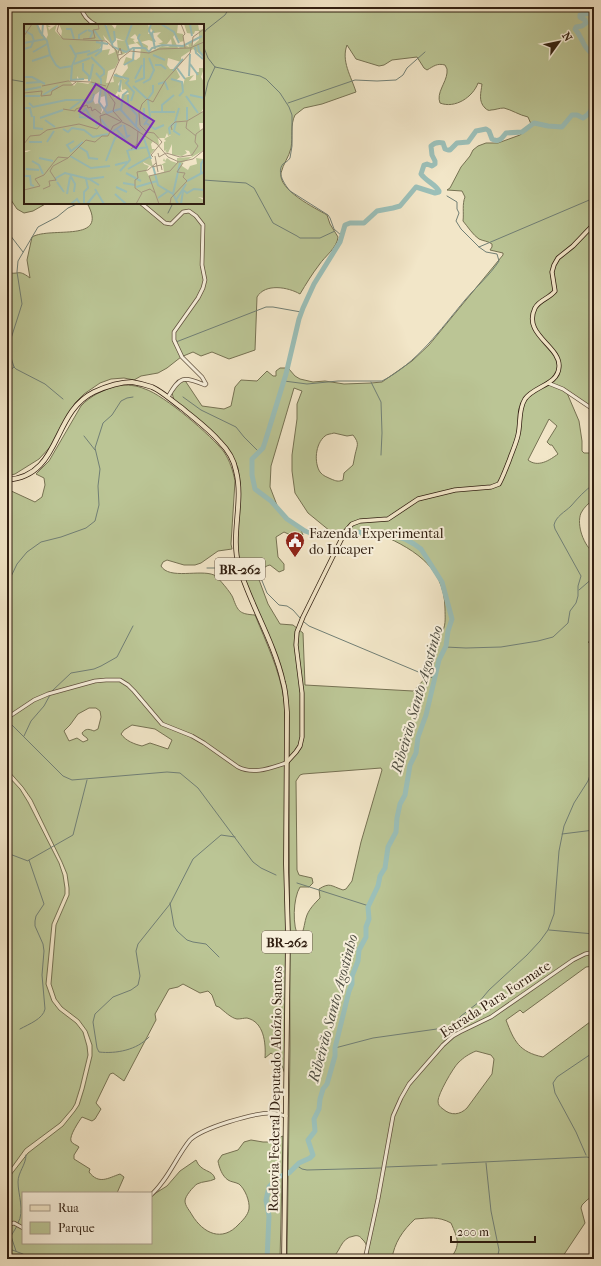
<svg xmlns="http://www.w3.org/2000/svg" width="601" height="1266" viewBox="0 0 601 1266" font-family="'IM FELL French Canon',serif">
	<style>
		.green { fill: #bbc595; stroke: #767253; fill-rule: evenodd }
		.lines { fill: none; stroke-linecap: round; stroke-linejoin: round }
		.stream { stroke: #717f75; stroke-width: 1 }
		.river { stroke: #9bbfb8; stroke-width: 5 }
		.minor-casing { stroke: #61513f; stroke-width: 4.5 }
		.major-casing { stroke: #311f11; stroke-width: 5 }
		.highway-casing { stroke: #311f11; stroke-width: 5.5 }
		.minor { stroke: #f7efdb; stroke-width: 3 }
		.major { stroke: #f2e6c8; stroke-width: 3.5 }
		.highway { stroke: #f2e6c8; stroke-width: 4 }
		.labels { text-anchor: middle; stroke-width: 4; stroke-linejoin: round; paint-order: stroke }
		.shield { fill: #f7efdb; stroke: #6c5d4e; stroke-width: 1 }
		.shield-label { font-size: 13px; font-weight: bold; fill: #311f11 }
		.poi-label { font-size: 14px; fill: #311f11; stroke: #f7efdb; text-anchor: start }
		.street-label { font-size: 14px; fill: #311f11; stroke: #f7efdb }
		.water-label { font-size: 15px; font-style: italic; fill: #514f43; stroke: #f7efdb }
		.inset-river { fill: none; stroke: #9bbfb8; stroke-width: 2 }
		.inset-road { fill: none; stroke: #a5967f; stroke-width: 1 }
		.view { fill: #7b2cbf; fill-opacity: 0.15; stroke: #7b2cbf; stroke-width: 2 }
		.inset-edge { fill: none; stroke: #311f11; stroke-width: 2 }
	</style>
	<rect width="100%" height="100%" fill="#f2e6c8"/>
	<filter id="stains"><feTurbulence type="fractalNoise" baseFrequency=".005" numOctaves="4"/><feColorMatrix values="0 0 0 0 .2 0 0 0 0 .09 0 0 0 0 .02 0 0 0 .5 -.17"/></filter>
	<radialGradient id="worn" r=".72"><stop offset=".6" stop-color="#630" stop-opacity="0"/><stop offset="1" stop-color="#630" stop-opacity=".3"/></radialGradient>
	<!-- green -->
	<g class="green">
		<path d="M7,7H594V410L567,393L579,421L582,441V451L584,453H594V499C589,503 584,507 581,513C576,525 584,546 594,553V640L588,642L594,648V966L586,967L523,1013L520,1010L506,1020C514,1041 519,1052 543,1057L594,1019V1195L587,1200L582,1205L581,1208L585,1223L561,1259H450C461,1245 458,1239 451,1223C438,1216 429,1218 415,1219C403,1230 394,1243 392,1259H368C368,1252 368,1244 362,1239C360,1236 357,1235 354,1236C339,1238 341,1254 330,1259C324,1261 317,1257 311,1256C306,1256 301,1258 296,1259C293,1259 290,1259 287,1259L290,1050L289,717L284,679L241,570L237,546L240,484L238,468L230,452L174,400L172,393L173,387L184,379L202,406L224,409L231,406L235,387L241,380L257,381L267,371L273,376H276V371L280,368H286L289,369L295,376L300,379L313,382L325,381L344,384L371,383L382,382L412,361L429,345L503,255V253L490,250L492,247V244C488,241 483,241 479,239C473,235 468,227 463,221C464,213 462,204 465,197L462,191L447,190L450,188L461,167L470,156L473,150L478,146L486,143H498L520,135L529,128L531,124L528,117C519,115 512,110 504,108C499,108 495,110 491,110C489,111 487,110 485,108C478,101 481,93 482,84L478,83C473,97 455,109 440,103C436,93 446,83 447,73V69L445,65C437,63 434,66 427,70L424,68L417,57L392,60L384,65L379,66L356,59L347,45C341,61 351,76 356,92L322,104L304,108L295,115C290,125 293,137 291,148C289,157 283,164 281,173C278,190 315,208 327,215L330,224L338,237C337,248 325,256 319,265C312,274 306,284 300,294C288,287 265,283 257,297L255,350L229,359L212,352L201,356L193,352L181,357L167,368L158,373L141,376L134,380L124,378L111,379L100,383L84,394L75,403L52,445L39,459L15,474L7,476V272C19,276 17,268 30,278L27,260L32,237C51,226 110,244 87,203H203V25H25V203H47L33,211L24,213L17,209L11,200L7,203ZM294,388L302,391L297,404V419L292,455V471L295,493L308,513L330,531L349,538L360,537L375,532C410,547 445,565 445,609C445,616 446,624 443,630C441,635 438,639 436,644C434,649 435,656 434,662C431,673 421,683 413,691L305,685L303,633L293,625L280,624L268,604L258,577C261,571 264,566 270,565L279,572L284,570V564L278,557L276,537L284,532L297,538H300L303,535L301,530L297,526L280,513L270,487L271,466ZM549,419L557,426L547,442L550,445H552L558,454C550,460 538,468 528,460ZM334,433L347,436L353,435C360,444 357,445 355,455C354,458 354,462 353,465L344,473L343,480C338,482 336,481 331,479C327,477 323,476 320,472C314,463 315,444 325,436C327,434 331,434 334,433ZM381,768L382,770L361,842L352,881L346,889L343,890C331,886 330,882 319,889L320,898C315,903 308,910 306,918C304,925 304,931 300,937L299,938C292,927 293,898 300,887H309L313,883L312,878L299,875L297,870L296,781L300,775L303,774ZM476,1051L491,1055L494,1059L492,1074L467,1108C460,1115 451,1116 443,1109C440,1107 438,1105 438,1101C438,1094 453,1068 458,1063C464,1057 469,1054 476,1051Z"/>
		<path d="M118,385C128,385 136,385 145,389C164,395 212,436 224,452C230,461 233,471 235,481L231,544L232,549L218,551L201,563L195,565H184L167,560L163,562L161,566C169,580 200,569 214,575C218,577 232,594 233,598C238,612 240,614 255,615C266,642 280,671 284,700C286,715 285,731 286,746L285,1074L281,1063L276,1060L275,1056L271,1053L265,1058C266,1043 264,1022 247,1018C244,1018 241,1019 237,1019C231,1018 224,1011 219,1007L216,1006L212,995L208,991L200,993L183,984L178,987L169,989L155,1014L156,1020L124,1081L113,1073L110,1074L96,1103L101,1109L95,1119L92,1121L82,1117C79,1121 69,1136 71,1141C72,1144 77,1145 79,1147L74,1155V1159L90,1169L89,1172C99,1185 108,1178 120,1174L124,1177L117,1193H23V1243H151V1196L167,1186L180,1171L196,1160C201,1173 213,1169 215,1179C209,1182 203,1181 197,1184C193,1187 185,1196 185,1201C185,1206 190,1211 192,1215C203,1233 222,1243 239,1224C243,1220 248,1215 249,1209C250,1201 245,1189 239,1184C235,1182 231,1182 228,1180C222,1176 219,1167 218,1161L222,1155L238,1150L244,1142L251,1140L263,1142H268L283,1136L280,1259H7V1180L28,1153L63,1126L75,1111L79,1105L84,1089L92,1056V1045L87,1031L79,1020L62,1007L56,999L51,984L56,925L69,895V888L67,874L62,862L32,800L23,787L7,769V489L35,502L42,497L45,485L44,478L36,474L49,461L81,406C91,395 104,390 118,385ZM89,708H96L100,711L101,717L98,729L94,731C89,729 86,728 82,733L83,735L87,738L88,740L83,742L77,738L69,741L64,731L70,725L78,714ZM132,725L155,729L172,740L168,749L150,743L142,746C134,744 126,741 121,734L124,730Z"/>
		<polygon points="7,775 20,789 28,802 59,863 63,875 65,888 65,894 52,924 46,984 52,1001 59,1010 76,1023 83,1032 87,1046 88,1055 80,1088 75,1104 72,1109 60,1123 25,1149 7,1174"/>
	</g>
	<g class="lines">
		<!-- stream -->
		<g class="stream">
			<polyline points="148,24 149,25"/>
			<polyline points="203,35 206,30 225,15 230,7"/>
			<path d="M203,45L208,58L215,67L260,76L266,79L280,93L289,107L292,115V146L290,158C288,161 286,162 283,164C276,172 285,185 290,191L328,215L330,218L334,229L342,236"/>
			<polyline points="7,79 25,82"/>
			<polyline points="288,103 355,80 377,81 396,80 403,75 407,68 425,52"/>
			<polyline points="203,104 208,82 215,67"/>
			<polyline points="7,176 11,187 10,235 23,252"/>
			<polyline points="203,180 246,183 254,188 273,223 297,236 300,238 320,238 335,231"/>
			<polyline points="168,213 173,203"/>
			<polyline points="479,247 594,198"/>
			<polyline points="176,342 266,307 273,307 301,312"/>
			<polyline points="7,373 14,367"/>
			<path d="M284,381L307,384L338,381H382C417,363 440,330 465,300C476,287 490,275 499,261L497,254L486,252L479,247L461,229L456,221L459,213L457,209V202L447,196"/>
			<polyline points="371,382 381,402 382,433 381,455"/>
			<polyline points="183,397 201,410 236,427 244,437 259,452"/>
			<polyline points="63,399 45,384 16,369 14,367 8,348 22,304 17,272 18,261 38,227 57,217 68,208 79,203"/>
			<polyline points="84,436 95,450"/>
			<polyline points="253,564 256,566 267,593 279,605 287,606 293,610 300,618"/>
			<polyline points="207,568 221,568 232,572"/>
			<polyline points="7,585 17,564 27,552 41,542 61,537 86,528 95,521 99,505 98,486 100,469 95,448 103,423 112,415 121,401 127,398 133,397"/>
			<polyline points="579,590 594,577"/>
			<polyline points="304,622 309,626 435,679"/>
			<path d="M445,647L466,648L501,647L538,641L553,637L568,623L570,611L576,603L578,596V586L581,576L555,529L554,525C556,516 565,512 571,506C578,498 585,490 594,484"/>
			<polyline points="52,691 71,673 94,669 101,666 117,657 133,626"/>
			<polyline points="7,720 63,776 72,780 167,772 180,773 198,788 253,862 261,868 276,875"/>
			<polyline points="24,736 31,721 44,706 50,695"/>
			<polyline points="562,834 594,830"/>
			<polyline points="7,853 28,861 29,860 73,835 87,780"/>
			<polyline points="297,883 369,906"/>
			<polyline points="170,903 174,926 177,931 187,940 193,942 206,944 219,957"/>
			<polyline points="549,930 594,934"/>
			<path d="M20,1029C29,1024 43,1019 45,1009L42,975L44,951L43,944L35,926V921L36,916L44,904L29,860"/>
			<path d="M149,1037C137,1050 116,1054 99,1052L97,1048L93,1022L95,1014L113,997L131,990L138,985L140,976L136,951L138,944L170,904L193,859L221,835L235,837"/>
			<polyline points="335,1048 373,1038 451,1027 461,1016 479,1002 489,990 527,955 540,941 548,930 554,914 559,851 564,826 574,803 588,781 594,763"/>
			<polyline points="586,1155 576,1132 555,1093 553,1083 557,1077 594,1052"/>
			<polyline points="486,1163 491,1211 499,1250 497,1259"/>
			<polyline points="442,1164 587,1157 594,1159"/>
			<polyline points="296,1165 302,1169 307,1170 381,1168"/>
			<polyline points="386,1167 437,1165"/>
			<path d="M18,1223C25,1211 18,1195 18,1182C18,1172 26,1165 26,1155"/>
			<polyline points="7,1248 23,1254 30,1259"/>
			<polyline points="16,1251 11,1236 17,1226"/>
		</g>
		<!-- river -->
		<g class="river">
			<path d="M589,7L591,9L590,13L580,15V17L585,20L586,23L582,26L576,27L575,29C584,39 581,46 594,55"/>
			<path d="M267,1259L269,1216L266,1200L269,1187L278,1177L289,1173L299,1163L310,1158L313,1155L308,1140L315,1131L314,1119L319,1109L320,1099L323,1089L327,1084L335,1056V1048L349,991L352,984V976L358,961L359,950L366,937V927L369,919L368,907L378,886L380,876L385,868L388,847L396,832L397,818L400,804L405,795L410,765L416,753L418,737L426,715L439,660L446,646L448,631L452,619L442,582L421,549L414,544L405,539L388,534L362,532L353,534L334,533L319,536L305,531L287,519L271,501L255,489L252,475V459L263,448L265,442L286,374L299,319L303,308L314,284L340,242L345,225L350,223H364L377,211L393,208L400,206L416,187L435,193L439,192V191C435,184 426,181 421,174L424,165L427,164L432,166L435,164V161L432,155L431,146C434,143 439,142 443,143L445,149L448,150H450L457,143L468,142L476,131L486,129L489,131L492,139C499,143 502,138 506,133L522,132L534,123L548,126L562,127L572,115H577L583,118C590,114 593,108 594,101"/>
		</g>
		<defs>
			<g id="minor">
				<path d="M81,7C83,16 88,21 96,25"/>
				<path d="M141,203L165,223L171,224L183,212L189,211L196,216L203,225L202,265L205,280L203,288L198,298L174,332V340L182,357L202,377L206,384L205,385C183,376 180,376 168,397"/>
				<polyline points="548,383 563,389 594,410"/>
				<path d="M7,718L34,700L48,694L95,681L106,680H120L128,685L134,691L162,724L192,736L204,743L238,767C254,775 270,768 286,763"/>
				<path d="M151,1195C168,1180 176,1157 190,1140C202,1128 253,1113 271,1113C275,1113 281,1115 286,1116"/>
				<polyline points="7,1225 14,1223 23,1228"/>
				<polyline points="365,1259 378,1199 393,1116 401,1098 409,1084 443,1045 453,1036 460,1032 491,1017 573,960 585,954 594,952"/>
			</g>
			<path id="major" d="M286,763L296,752L300,746L302,737V693L296,645L297,632L303,617L345,532L352,524L360,521L388,519L418,499L455,490L491,487L499,484C503,477 506,468 509,461C512,452 516,444 518,435C521,423 518,410 525,399C534,386 558,385 559,367C561,346 522,335 535,308C539,300 550,298 555,291L552,272L554,265L558,258L573,246L594,224"/>
			<path id="highway" d="M7,480C62,476 51,413 94,392C105,387 119,382 132,382C138,383 146,385 152,387C163,392 172,401 182,408C195,419 209,429 220,442C228,450 234,460 236,471C244,502 230,535 239,567C251,606 274,642 283,682C286,692 286,702 287,712L286,864L288,936L284,1259"/>
		</defs>
		<!-- minor casing -->
		<use href="#minor" class="minor-casing"/>
		<!-- major casing -->
		<use href="#major" class="major-casing"/>
		<!-- highway casing -->
		<use href="#highway" class="highway-casing"/>
		<!-- minor -->
		<use href="#minor" class="minor"/>
		<!-- major -->
		<use href="#major" class="major"/>
		<!-- highway -->
		<use href="#highway" class="highway"/>
	</g>
	<!-- icons -->
	<defs>
		<symbol id="civic-pin" viewBox="-11 -11 22 30"><path d="M0 17L-7.5 6A9.5 9.5 0 1 1 7.5 6Z" fill="#8f2418" stroke="#f7efdb"/><path d="M-.6-6.5H3V-4.5H.6V-3L4-1V1h2V6H-6V1h2V-1L-.6-3ZM-1.2 2.5V6h2.4V2.5Z" fill="#fff"/></symbol>
	</defs>
	<g fill-rule="evenodd">
		<use href="#civic-pin" x="284" y="530" width="22" height="30"/>
	</g>
	<g class="labels">
		<!-- shield labels -->
		<g class="shield">
			<rect x="215" y="558" width="50" height="22" rx="3"/>
			<rect x="262" y="931" width="50" height="22" rx="3"/>
		</g>
		<g class="shield-label">
			<text x="240" y="574">BR-262</text>
			<text x="287" y="947">BR-262</text>
		</g>
		<!-- poi labels -->
		<g class="poi-label">
			<text x="309" y="538">Fazenda Experimental<tspan x="309" dy="16">do Incaper</tspan></text>
		</g>
		<!-- street labels -->
		<g class="street-label">
			<text transform="translate(495 999) rotate(-33)" y="5">Estrada Para Formate</text>
			<text transform="translate(275 1089) rotate(-89)" y="5">Rodovia Federal Deputado Aloízio Santos</text>
		</g>
		<!-- water labels -->
		<g class="water-label">
			<text transform="translate(417 699) rotate(-74)" y="5">Ribeirão Santo Agostinho</text>
			<text transform="translate(333 1008) rotate(-75)" y="5">Ribeirão Santo Agostinho</text>
		</g>
	</g>
	<!-- overview -->
	<g transform="translate(24 24)">
		<rect width="180" height="180" fill="#f2e6c8"/>
		<path d="M7,0H13L22,15L24,11L22,0L27,3H24L25,6L33,0L31,7L37,13L38,7L35,0H82L83,3V0H87L91,5L93,0H124L125,4L127,0H154L153,9L159,10L160,17L156,18L151,10L149,13L154,24L161,21L165,23L164,19L169,16L168,22L175,16V7H171L170,10L163,9L160,0H174L175,6L180,5V33L169,25L157,33V38L144,34L143,41L146,45H152L156,53L151,57H157L159,61L161,54L170,51L165,57L172,56V48H175V44H180L177,53L180,58V83L177,89L180,87V99H175L176,106L180,104V126L158,139V142L164,146L166,142L173,140L172,134L179,135L180,174L174,173L180,176V180H0V128H3L7,126L0,127V13L5,17L1,14L0,1ZM126,3L130,9L137,8L133,12L139,18L134,20H143L147,15L148,21L144,23L138,22L126,28H123L124,22L115,17L111,19L109,16L111,15L106,14L111,10L117,18L125,16L130,18L127,10H124ZM79,11L88,21L92,14L101,17L93,16L94,27L90,24L91,28L84,31L86,25L74,27L79,19H84L74,18L81,16ZM113,19L117,23L116,33L112,36L102,33L99,41L103,39L104,44L98,52L101,56L92,49L89,53L90,58L82,59L84,47L91,44L94,38L95,27L99,28H96L98,31L105,27L104,21ZM65,51L67,58L64,60L53,58L50,62L45,56L53,55V52L55,55H64ZM97,56L98,66L102,65L105,70L98,71L97,77L95,70L92,74L90,73L94,67L98,68L94,60ZM76,67L77,73L81,72L83,81L76,91L78,86L76,79L71,80L68,73ZM143,109L144,112L147,111L140,115L142,117L140,118V127L143,125L141,127L144,129L148,120V131L158,132L163,129L161,126L165,127L168,133L153,134V139L147,137L151,140L143,134L141,137L140,134L139,137L142,138L135,142L139,141L140,148L125,152L122,147L125,142L120,140L119,138L129,143L126,131L131,125H128L127,120L129,117L135,121L134,114H141Z" fill="#bbc595" fill-rule="evenodd"/>
		<path class="inset-river" d="M13,0L16,8L23,17L26,31L32,41L36,44L48,42L47,56L60,55M81,0L89,23L102,28L109,24H121L125,28L128,24L138,21L159,22L178,12M127,0L125,7L131,18M137,0L150,8L155,19M166,0L168,12M42,5H47L50,15M64,6L69,8L66,14M70,6L79,19M1,7L8,11L10,17M130,7L128,9L131,25M116,10L114,14L119,24M18,12L19,0M55,15V11L63,6M72,18L84,20M0,19L21,15M88,19L91,16L90,7M46,21L52,32L48,42M174,21L175,27L180,33M171,23L172,29L179,35M0,25L7,23L9,18M105,26L102,17L108,0M9,28L23,20M51,30L66,27M63,31L77,25M129,31L141,36M71,32L77,27L78,19M67,33L80,46V50L76,53M8,37L26,31M59,39V46L65,52V57M50,40L66,34M166,40L174,51M100,41L109,36L110,24M131,41H137L142,45M153,44L161,55M149,47L159,35M72,49L77,55V63M90,51L105,55M165,52L166,30M0,53H8L21,60M66,55L69,40M111,55L118,41M147,55L158,58L159,68L155,72M105,56L102,59L110,68L107,77M111,58L120,54V34M2,59L16,58M68,59L77,63L75,78L83,89L96,85L116,107M119,59L126,55L130,46L125,34M134,60L141,58L144,66M109,62L123,75M0,66L17,63M95,68L97,56M19,71L34,62M104,71V81L113,91L112,103M166,71L180,74M0,72H16M162,72L174,89M124,75L129,68V61M5,79L9,83L42,76H61L64,79L68,77L70,70M163,83V96M0,84H6L8,93M120,84V94H123M46,85L57,77M80,86L83,81L81,67M97,86L99,71L104,67M127,88H151M138,88V81L150,71M55,91L62,85L67,94M10,92V104L19,105M55,93L67,94L72,97L73,102M16,94L39,86M77,95L86,108M21,96L31,103M151,98L155,84M152,98L150,107L156,111M122,99L131,105L140,101M100,101L103,113L106,111M120,101L126,92L124,76M39,105L44,108L48,104L60,106L69,113L84,110M93,106L102,116M88,108L98,101M146,110L145,104L150,99M119,112L127,135M5,118H18M23,118L30,107M54,122L63,128L65,134L74,135M104,126L124,123M47,127L43,121L50,117M46,128L59,118M46,132L67,144L86,142M15,134L29,137M8,137L15,141L19,150M82,137L91,114L95,111M91,141L103,138M129,142L134,161L149,170L154,180M2,145L15,146M104,145L127,132M96,147L106,136L103,126M102,149L117,157M177,149V140L180,135M46,151L51,160L50,168M0,152H6L7,161L10,162M64,155L80,153M32,157V154L41,149L65,155L75,161M163,157L180,148M33,158L40,168M99,159L111,161M92,163L103,168M112,163L133,157M71,165L80,180M159,166L163,169L170,165L180,166M43,170L46,153M91,170L102,180M149,170L156,139M134,174L144,167M152,176L162,160M47,180L53,175L56,180M60,180V168L64,164L62,155M63,180L72,169M157,180L159,167"/>
		<path class="inset-road" d="M35,0L33,7L39,15L82,17L92,26L95,37M157,0L161,10L159,12L161,24M0,12L8,0M59,15L71,14L69,6L75,5L74,0M168,22L169,13L180,5M94,29L96,24L98,30L94,31M18,62L44,57L67,58L82,62M0,69L18,67L17,72L27,71L28,67L39,61H48L52,58M39,85L51,87L52,85L63,81L64,84L67,83L68,87L71,85L77,90M98,97L89,87L91,79L82,66L96,35L106,27L125,29L135,25L166,24L180,18M148,106L147,102L151,98L163,97M172,112L162,104L163,97L180,87M0,120L6,112L16,111L23,106L55,100L73,105L77,100L76,92L82,90L106,102L133,120L144,133L155,138L169,135L180,126M107,125L113,120L114,107M134,129L135,133L142,129L156,133L168,131L174,122L171,118L172,110L180,104M131,132L134,148M129,133L127,131L138,118L130,109L123,108L116,101L115,89L118,80L123,75L129,78L141,57L166,29L167,24M44,134L62,116L71,118L78,112H84L89,102L97,98M128,143L137,141L138,146M113,148L124,146L132,139M19,165L26,162L25,157L32,156L26,147L29,142L44,134M0,166L16,162L11,155L20,151L34,133L44,134M118,168L126,165L131,169M112,180L118,169L111,164V156L114,154L113,148M135,180L125,152L146,147L154,138M146,180L147,174L163,157L159,153L161,149L153,148L159,139"/>
		<path class="view" d="M72,60L130,97L112,124L55,87Z"/>
		<rect width="180" height="180" class="inset-edge"/>
	</g>
	<!-- margin -->
	<rect width="601" height="1266" fill="none" stroke="#f2e6c8" stroke-width="24"/>
	<rect x="8" y="8" width="585" height="1250" fill="none" stroke="#311f11" stroke-width="2"/>
	<rect x="12" y="12" width="577" height="1242" fill="none" stroke="#311f11"/>
	<!-- legend -->
	<rect x="22" y="1192" width="130" height="52" fill="#f7efdb" stroke="#a89c8a"/>
	<rect x="30" y="1205" width="20" height="6" fill="#f2e6c8" stroke="#a89c8a"/>
	<text x="58" y="1212" font-size="12" fill="#311f11">Rua</text>
	<rect x="30" y="1222" width="20" height="12" fill="#bbc595" stroke="#a89c8a"/>
	<text x="58" y="1232" font-size="12" fill="#311f11">Parque</text>
	<!-- north arrow -->
	<g transform="translate(559 42) rotate(57)" stroke="#f7efdb" stroke-width="3" paint-order="stroke">
	<path d="M0-3L7 15L0 10L-7 15Z" fill="#311f11"/>
	<text y="-6" font-size="11" font-weight="bold" text-anchor="middle" fill="#311f11">N</text>
	</g>
	<!-- scale -->
	<path d="M451 1236v6h84v-6" fill="none" stroke="#311f11" stroke-width="2"/>
	<text x="457" y="1236" font-size="12" fill="#311f11" stroke="#f7efdb" stroke-width="3" paint-order="stroke">200 m</text>
	<rect width="100%" height="100%" filter="url(#stains)"/>
	<rect width="100%" height="100%" fill="url(#worn)"/>
</svg>
